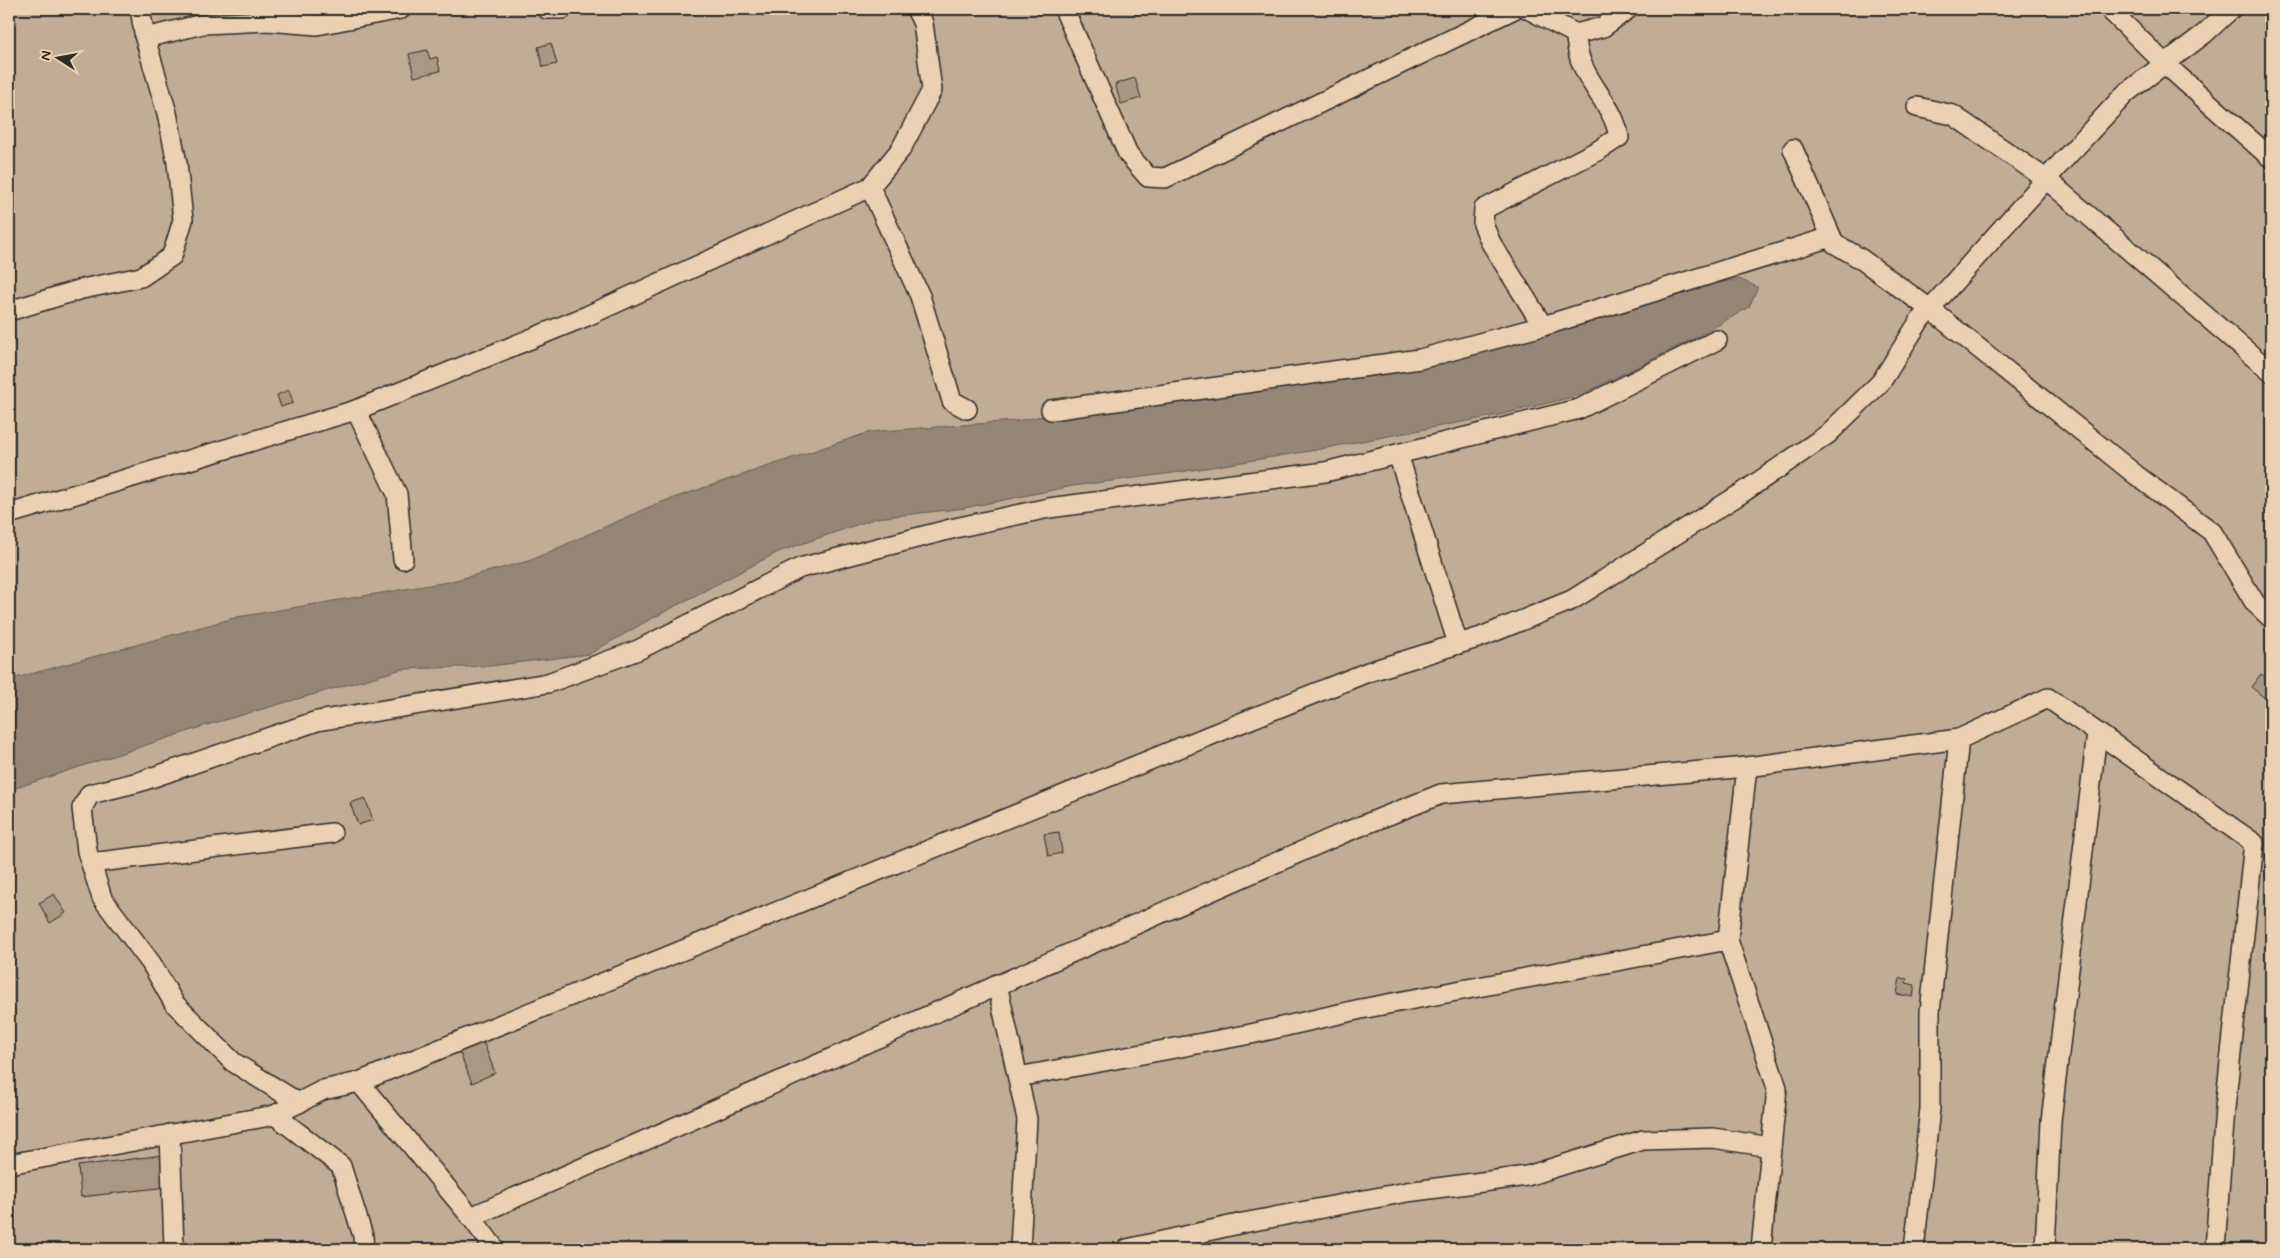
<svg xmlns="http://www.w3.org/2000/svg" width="2280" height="1258" viewBox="0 0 2280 1258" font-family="Mynerve,sans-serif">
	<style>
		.green { fill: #c1ac95; stroke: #766c60 }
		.water { fill: #958677; stroke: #6b6259 }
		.building { fill: #ab9884; stroke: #2b2b2b }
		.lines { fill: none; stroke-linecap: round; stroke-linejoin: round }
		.minor-casing { stroke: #2b2b2b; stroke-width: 22 }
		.minor { stroke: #ebd0b2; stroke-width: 19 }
	</style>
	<rect width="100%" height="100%" fill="#e0c6aa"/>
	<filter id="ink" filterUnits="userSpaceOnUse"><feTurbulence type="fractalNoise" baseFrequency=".02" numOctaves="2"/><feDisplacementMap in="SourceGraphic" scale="10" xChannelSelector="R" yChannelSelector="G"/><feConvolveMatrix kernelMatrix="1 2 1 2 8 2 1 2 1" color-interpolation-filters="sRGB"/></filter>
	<g filter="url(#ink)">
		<!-- green -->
		<polygon class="green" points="9,9 2271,9 2271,1249 9,1249 9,790 210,724 402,669 489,666 589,654 645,622 778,552 876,518 964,508 1072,486 1180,472 1309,451 1499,415 1580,395 1703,334 1531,335 1106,404 1017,421 870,432 656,504 529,561 448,582 238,617 9,680"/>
		<!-- water -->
		<polygon class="water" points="1739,279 1758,287 1749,307 1703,334 1580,395 1499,415 1309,451 1180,472 1072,486 964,508 876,518 778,552 645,622 589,654 489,666 402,669 210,724 9,790 9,680 238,617 448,582 529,561 656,504 870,432 1017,421 1106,404 1384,367 1691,288"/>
		<!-- building -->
		<g class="building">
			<polygon points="551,43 557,64 543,67 538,47"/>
			<polygon points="427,50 430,59 437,57 440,71 414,77 409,54"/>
			<polygon points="1135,78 1141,98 1121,104 1115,84"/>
			<polygon points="289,390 293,403 281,407 277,395"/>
			<polygon points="2261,674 2271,682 2271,703 2251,687"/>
			<polygon points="365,798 373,820 358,825 350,803"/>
			<polygon points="1059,832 1062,853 1048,856 1044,834"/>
			<polygon points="54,894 66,913 50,923 39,903"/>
			<polygon points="1900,978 1907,979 1906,983 1915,985 1913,997 1897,994"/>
			<polygon points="483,1041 495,1073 472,1083 459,1051"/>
			<polygon points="163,1155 167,1187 81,1197 78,1166"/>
		</g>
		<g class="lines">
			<defs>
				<g id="minor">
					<polyline points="547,9 563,9"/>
					<polyline points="1064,9 1128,154 1148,177 1165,178 1514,9"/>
					<polyline points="1528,9 1576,34 1603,27 1628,9"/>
					<polyline points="2109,9 2165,64 2271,158"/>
					<polyline points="145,38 203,24 267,21 317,25 401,9"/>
					<polyline points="1917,107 1953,115 2046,179 2271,372"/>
					<polyline points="1793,149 1834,243 1861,259 1930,309 2136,475 2212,532 2255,603 2271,618"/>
					<polyline points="870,187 920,296 952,401 967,409"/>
					<polyline points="9,311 82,289 141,277 172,256 183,220 177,163 167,113 145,38 140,9"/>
					<path d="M1543,326L1491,243L1483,224L1484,209L1599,150L1619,137C1613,99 1576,79 1576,34"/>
					<polyline points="356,410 397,494 403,559"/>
					<polyline points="1051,410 1420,359 1543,326 1831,237"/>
					<polyline points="1398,454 1458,644"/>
					<polyline points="9,514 356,410 587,316 870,187 901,149 932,90 923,23 916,9"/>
					<polyline points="1747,767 1728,940 1777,1088 1761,1249"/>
					<polyline points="91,863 332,833"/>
					<polyline points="997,984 1027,1119 1020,1249"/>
					<polyline points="1018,1077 1251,1034 1361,1009 1728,940"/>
					<polyline points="359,1082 471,1217 495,1249"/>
					<polyline points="299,1103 233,1062 174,1003 151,963 102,898 87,851 82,808 90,794 139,782 317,721 548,683 638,650 800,568 955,528 1049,508 1325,472 1579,409 1717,340"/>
					<polyline points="275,1115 341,1166 363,1236 364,1249"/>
					<polyline points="170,1134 174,1249"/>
					<polyline points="9,1164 275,1115 323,1090 359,1082 1248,720 1368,672 1481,637 1572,600 1742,493 1828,434 1881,382 1920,320 2058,166 2126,93 2204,34 2231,9"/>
					<polyline points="471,1217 1341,834 1441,794 1747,767 1959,739"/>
					<polyline points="1127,1249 1243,1223 1407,1192 1527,1176 1643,1140 1713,1138 1771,1147"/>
					<polyline points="1914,1249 1930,1109 1930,1012 1959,739 2048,698 2254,843 2225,1108 2215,1249"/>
					<polyline points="2045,1249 2051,1121 2097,733"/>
				</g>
			</defs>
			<!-- minor casing -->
			<use href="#minor" class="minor-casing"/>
			<!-- minor -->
			<use href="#minor" class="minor"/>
		</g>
	</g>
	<!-- margin -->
	<rect width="2280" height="1258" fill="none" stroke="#ebd0b2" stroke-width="30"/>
	<rect x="15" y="15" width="2250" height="1228" fill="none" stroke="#2b2b2b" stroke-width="2" filter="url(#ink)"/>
	<!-- north arrow -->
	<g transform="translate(58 58) rotate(281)" stroke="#ebd0b2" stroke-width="4" paint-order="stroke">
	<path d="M0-4L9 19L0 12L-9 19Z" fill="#2b2b2b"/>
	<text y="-8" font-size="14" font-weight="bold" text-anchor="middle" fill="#2b2b2b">N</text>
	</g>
</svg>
